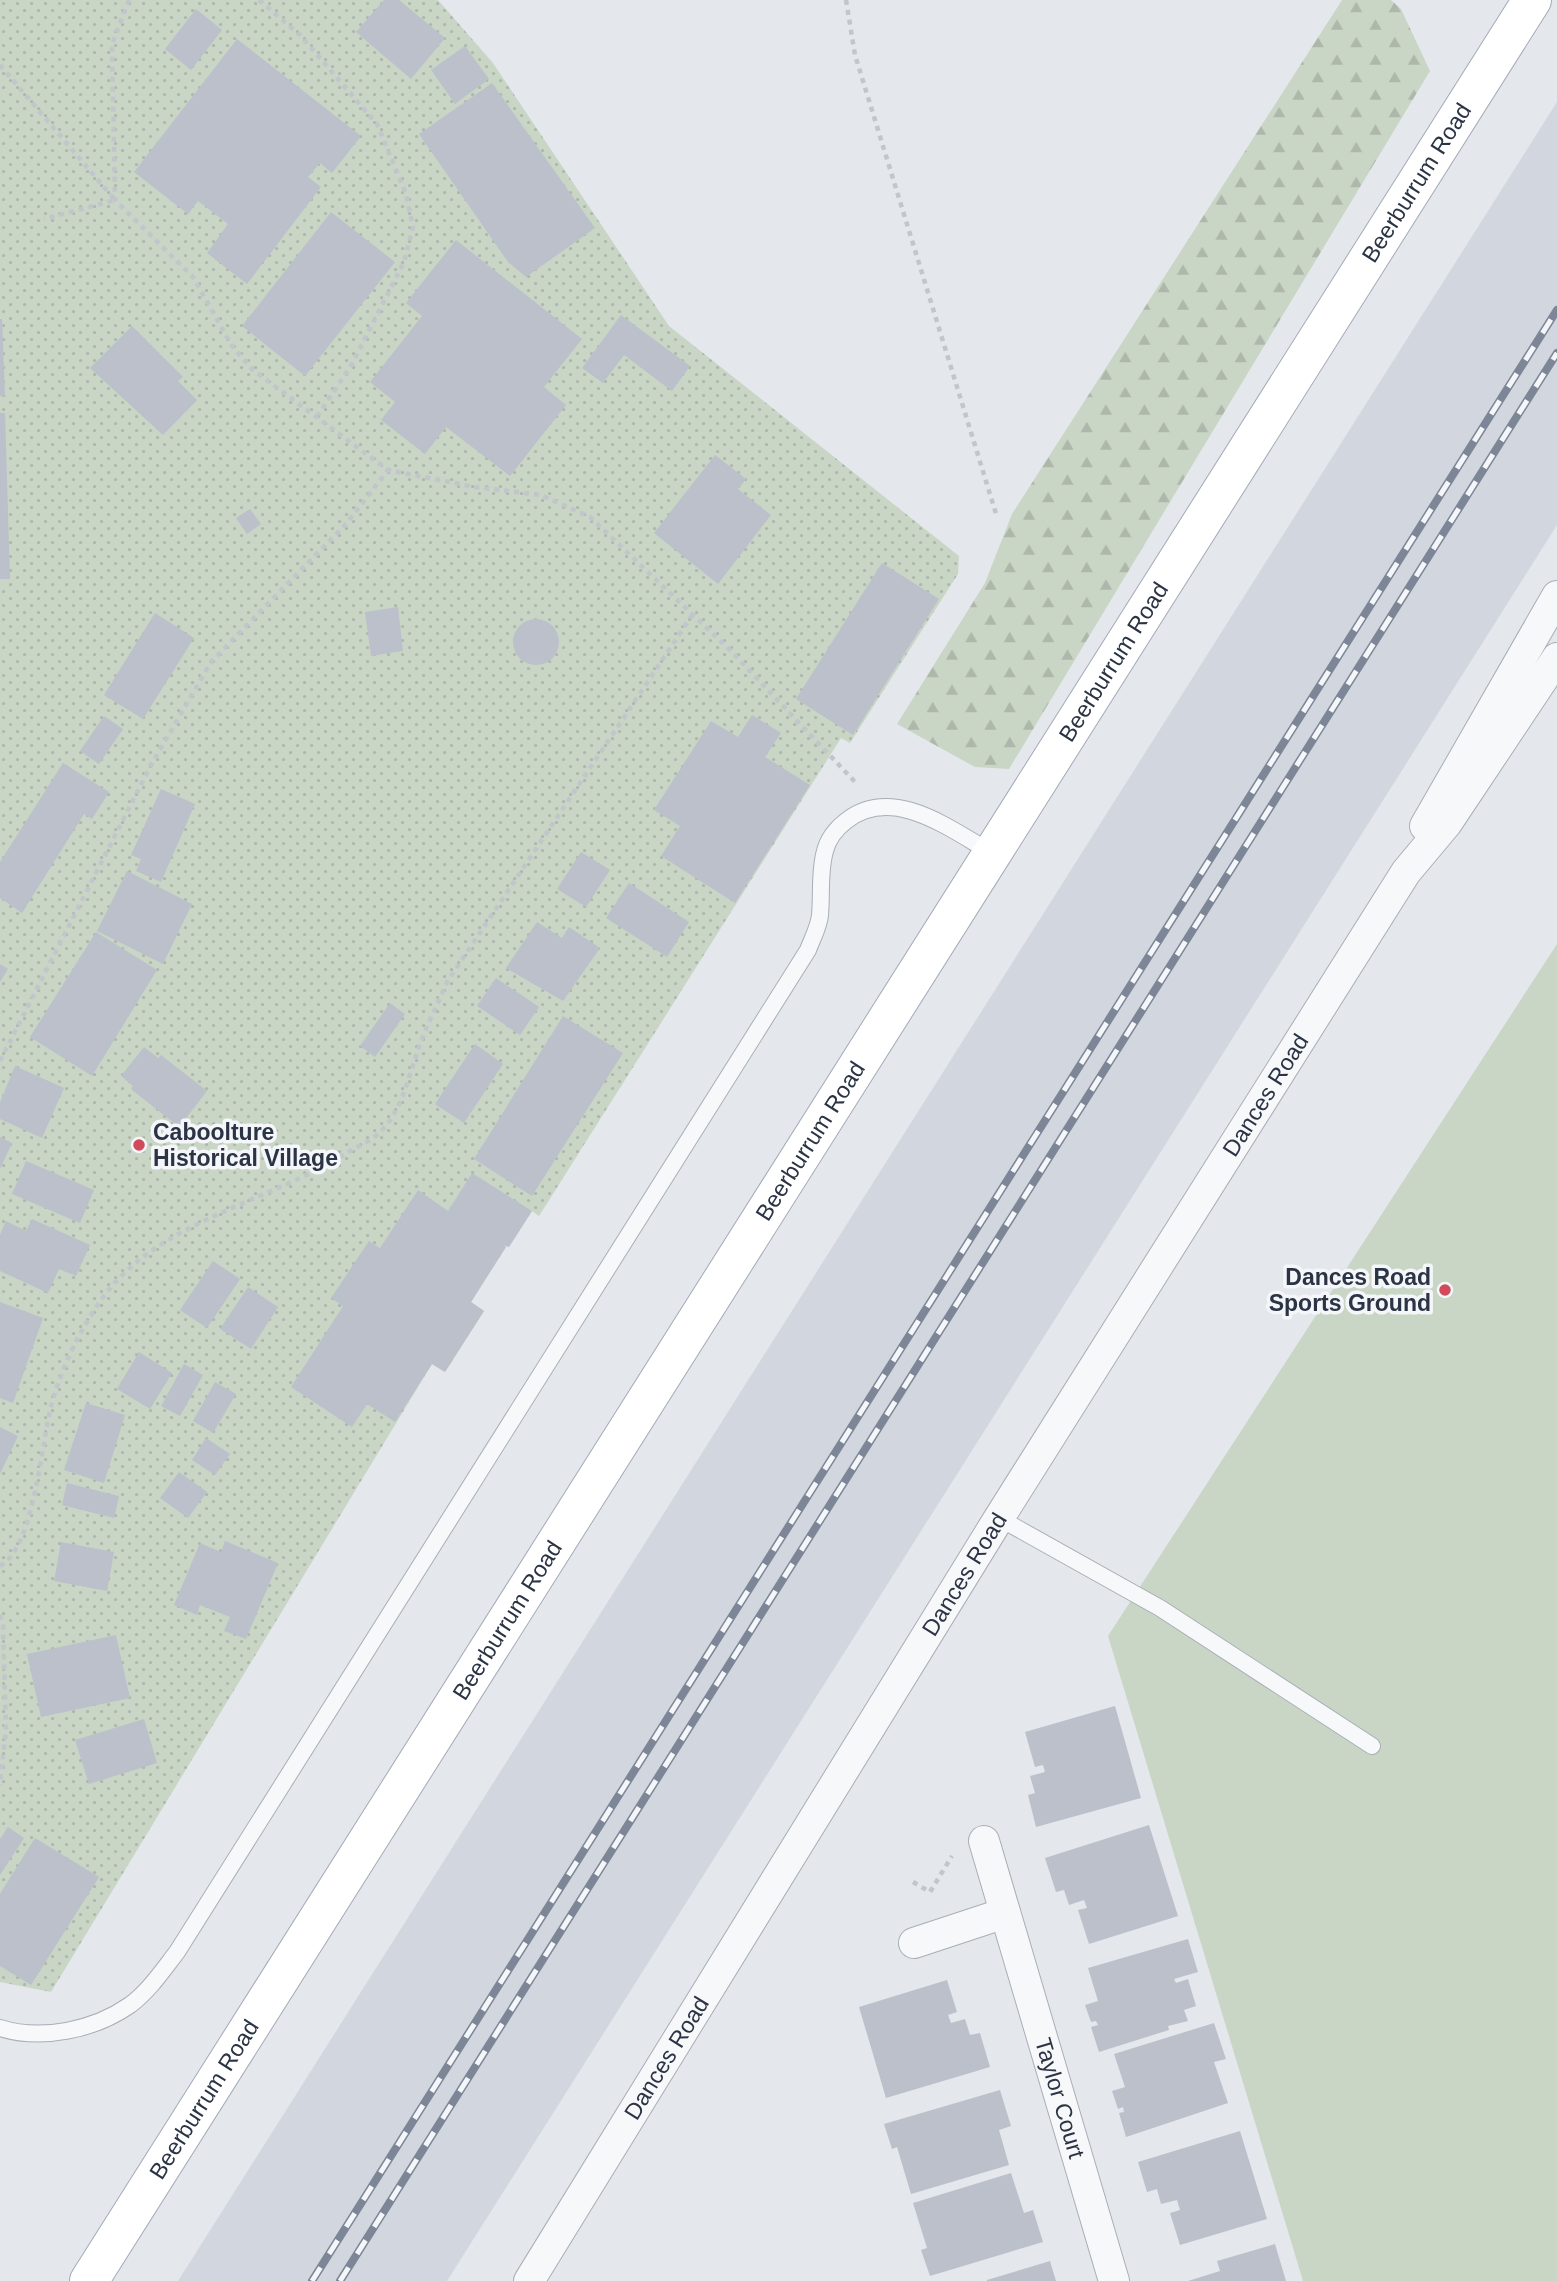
<svg xmlns="http://www.w3.org/2000/svg" width="1557" height="2281" viewBox="0 0 1557 2281" font-family="Helvetica,sans-serif">
	<style>
		.built { fill: #d2d6de }
		.forest { fill: url(#forest-firs) }
		.park { fill: url(#park-dots) }
		.pitch { fill: #c9d6c5 }
		.building { fill: #bbc0ca }
		.lines { fill: none; stroke-linecap: round; stroke-linejoin: round }
		.lane-casing { stroke: #a9aeb7; stroke-width: 18 }
		.street-casing { stroke: #a9aeb7; stroke-width: 32 }
		.primary-casing { stroke: #a3abb8; stroke-width: 40 }
		.path { stroke: #c2c5cb; stroke-width: 4.5; stroke-dasharray: 5 5; stroke-linecap: butt }
		.lane { stroke: #f7f8fa; stroke-width: 16 }
		.street { stroke: #f7f8fa; stroke-width: 30 }
		.primary { stroke: #fff; stroke-width: 38 }
		.rail-casing { stroke: #7d8696; stroke-width: 8 }
		.rail { stroke: #f4f6f9; stroke-width: 5; stroke-dasharray: 16; stroke-linecap: butt }
		.poi-dot { fill: #d1495b; stroke: #f4f6f9; stroke-width: 2.5 }
		.labels { text-anchor: middle; stroke-width: 7; stroke-linejoin: round; paint-order: stroke }
		.street-label { font-size: 23px; fill: #2b3445; stroke: #f4f6f9 }
		.poi-label { font-size: 23px; font-weight: bold; fill: #2b3445; stroke: #f4f6f9; text-anchor: start }
	</style>
	<defs>
		<pattern id="forest-firs" width="22" height="20" patternUnits="userSpaceOnUse" patternTransform="scale(1.75)"><rect width="22" height="20" fill="#c9d6c5"/><path d="M5 1l3.5 6h-7zM16 11l3.5 6h-7z" fill="#adb8ab"/></pattern>
		<pattern id="park-dots" width="8" height="8" patternUnits="userSpaceOnUse" patternTransform="scale(1.75)"><rect width="8" height="8" fill="#c9d6c5"/><path d="M2 2h.1M6 6h.1" fill="none" stroke="#adb8ab" stroke-width="1.8" stroke-linecap="round"/></pattern>
	</defs>
	<rect width="100%" height="100%" fill="#e4e7ec"/>
	<!-- built -->
	<polygon class="built" points="1557,102 1557,525 447,2281 178,2281"/>
	<!-- forest -->
	<polygon class="forest" points="1342,0 1391,0 1401,9 1430,71 1009,769 975,767 897,724 985,583 1012,514"/>
	<!-- park -->
	<polygon class="park" points="0,0 438,0 493,63 669,326 959,556 958,574 850,743 841,738 539,1216 532,1211 509,1247 503,1245 506,1247 471,1302 484,1311 445,1372 432,1364 51,1992 0,1982"/>
	<!-- pitch -->
	<polygon class="pitch" points="1557,944 1557,2281 1303,2281 1108,1636"/>
	<!-- building -->
	<g class="building">
		<polygon points="384,0 399,0 445,38 411,79 356,32"/>
		<polygon points="196,9 222,30 191,70 165,49"/>
		<polygon points="237,39 361,136 332,173 320,163 308,177 321,187 247,284 207,253 228,224 198,201 188,214 134,172"/>
		<polygon points="465,46 489,79 455,104 431,70"/>
		<polygon points="492,83 595,228 526,277 508,262 419,134"/>
		<polygon points="331,212 395,262 305,376 242,326"/>
		<polygon points="456,240 582,339 544,387 566,405 510,476 446,427 425,454 381,420 395,402 370,382 422,316 406,303"/>
		<polygon points="621,315 690,366 672,391 624,355 603,383 582,368"/>
		<polygon points="0,319 2,319 5,396 0,396"/>
		<polygon points="132,326 183,377 178,381 197,400 163,435 90,368"/>
		<polygon points="0,413 5,413 10,579 0,579"/>
		<polygon points="715,455 746,479 738,489 771,515 718,584 654,533"/>
		<polygon points="250,509 261,524 247,534 236,518"/>
		<polygon points="882,563 939,599 853,735 796,699"/>
		<polygon points="398,607 403,651 371,656 365,612"/>
		<polygon points="155,613 194,638 143,719 104,695"/>
		<circle cx="536" cy="642" r="23"/>
		<polygon points="752,715 781,733 765,757 810,785 735,903 661,856 680,826 654,810 711,721 738,737"/>
		<polygon points="104,716 123,729 99,764 80,751"/>
		<polygon points="63,763 109,792 92,819 84,814 22,913 0,898 0,862"/>
		<polygon points="161,789 195,804 161,882 136,871 141,859 131,855"/>
		<polygon points="581,852 610,870 586,907 557,889"/>
		<polygon points="127,871 192,904 163,964 97,931"/>
		<polygon points="629,883 689,922 667,957 606,918"/>
		<polygon points="537,922 562,938 569,927 600,948 563,1001 506,968"/>
		<polygon points="96,932 157,970 92,1076 30,1037"/>
		<polygon points="0,964 8,969 0,982"/>
		<polygon points="496,978 539,1007 520,1035 477,1006"/>
		<polygon points="390,1003 405,1014 375,1057 360,1046"/>
		<polygon points="563,1016 623,1053 532,1196 474,1159"/>
		<polygon points="475,1044 503,1064 464,1123 435,1104"/>
		<polygon points="144,1047 158,1058 161,1055 207,1091 179,1127 131,1089 133,1086 121,1076"/>
		<polygon points="15,1066 64,1088 42,1138 0,1119 0,1102"/>
		<polygon points="0,1137 12,1143 0,1169"/>
		<polygon points="26,1161 94,1190 80,1223 12,1194"/>
		<polygon points="472,1173 532,1211 509,1247 503,1245 506,1247 471,1302 484,1311 445,1372 432,1364 395,1422 367,1404 352,1427 291,1387 343,1306 331,1298 369,1241 380,1248 418,1190 448,1211"/>
		<polygon points="32,1219 90,1245 76,1276 59,1269 48,1293 0,1271 0,1235 6,1221 26,1231"/>
		<polygon points="213,1261 240,1279 207,1328 180,1310"/>
		<polygon points="248,1287 278,1307 251,1349 220,1329"/>
		<polygon points="0,1302 43,1318 13,1403 0,1398"/>
		<polygon points="139,1352 172,1373 150,1409 117,1389"/>
		<polygon points="184,1364 203,1375 180,1416 161,1406"/>
		<polygon points="215,1382 236,1394 213,1433 193,1421"/>
		<polygon points="86,1403 125,1415 104,1483 64,1470"/>
		<polygon points="0,1427 18,1436 0,1474"/>
		<polygon points="206,1438 230,1454 215,1475 192,1460"/>
		<polygon points="179,1472 207,1492 188,1518 160,1498"/>
		<polygon points="67,1483 119,1496 114,1518 62,1505"/>
		<polygon points="225,1541 278,1563 246,1639 224,1631 230,1617 200,1605 197,1615 174,1605 200,1543 221,1552"/>
		<polygon points="61,1542 114,1552 107,1591 54,1581"/>
		<polygon points="116,1635 130,1698 41,1717 27,1654"/>
		<polygon points="1115,1706 1141,1798 1036,1827 1028,1795 1035,1793 1030,1776 1045,1772 1043,1765 1035,1767 1025,1732"/>
		<polygon points="144,1719 157,1763 89,1784 75,1740"/>
		<polygon points="1149,1825 1178,1916 1089,1944 1078,1910 1087,1908 1084,1900 1069,1905 1064,1890 1056,1892 1045,1858"/>
		<polygon points="8,1827 24,1838 0,1875 0,1839"/>
		<polygon points="35,1838 99,1877 31,1985 0,1966 0,1894"/>
		<polygon points="1188,1939 1198,1972 1174,1979 1176,1983 1188,1979 1196,2006 1184,2010 1188,2021 1168,2026 1169,2030 1099,2052 1091,2027 1098,2025 1096,2021 1091,2022 1085,2005 1098,2001 1088,1968"/>
		<polygon points="947,1980 957,2012 948,2015 951,2023 965,2019 970,2035 980,2033 990,2067 886,2098 859,2007"/>
		<polygon points="1214,2023 1226,2059 1214,2062 1228,2103 1126,2137 1119,2113 1124,2112 1123,2107 1118,2109 1112,2091 1125,2087 1114,2054"/>
		<polygon points="1000,2090 1011,2126 999,2130 1009,2165 911,2194 897,2147 892,2149 884,2124"/>
		<polygon points="1240,2131 1267,2219 1180,2245 1170,2213 1180,2210 1177,2200 1161,2204 1157,2189 1147,2192 1138,2162"/>
		<polygon points="1011,2173 1024,2213 1033,2210 1043,2242 930,2276 921,2250 927,2248 913,2203"/>
		<polygon points="1275,2244 1286,2281 1188,2281 1220,2271 1217,2261"/>
		<polygon points="1050,2261 1056,2281 987,2281 987,2280"/>
	</g>
	<g class="lines">
		<defs>
			<g id="lane">
				<polyline points="999,1518 1160,1608 1372,1746"/>
				<path d="M0,2028C42,2041 94,2030 130,2005C149,1991 163,1970 177,1952L808,950C812,939 819,927 820,915C822,894 819,872 825,851C828,839 837,828 846,821C892,784 950,829 992,853"/>
			</g>
			<g id="street">
				<polyline points="1425,826 1557,596"/>
				<path id="s1" d="M984,1841L1114,2281"/>
				<polyline points="914,1943 1005,1913"/>
				<path id="s2" d="M529,2281L999,1518L1406,872L1447,823L1557,658"/>
			</g>
			<g id="primary">
				<path id="s3" d="M89,2281L1532,0"/>
			</g>
		</defs>
		<!-- lane casing -->
		<use href="#lane" class="lane-casing"/>
		<!-- street casing -->
		<use href="#street" class="street-casing"/>
		<!-- primary casing -->
		<use href="#primary" class="primary-casing"/>
		<!-- path -->
		<g class="path">
			<polyline points="129,0 112,44 115,200 193,277 232,346 253,370 388,470 475,487 541,495 590,517 730,650 857,784"/>
			<polyline points="259,0 300,35 377,124 406,194 413,227 404,262 352,364 318,415"/>
			<polyline points="846,0 855,55 997,517"/>
			<polyline points="0,65 115,200 44,219"/>
			<polyline points="0,1061 151,765 211,662 347,523 388,470"/>
			<path d="M0,1566C35,1547 41,1442 52,1403C62,1367 78,1334 99,1303C153,1222 267,1203 345,1154C356,1147 372,1141 381,1131C402,1110 408,1078 418,1050C426,1027 437,1005 447,982L693,614"/>
			<polyline points="0,1615 3,1626 6,1729 0,1785"/>
			<polyline points="913,1882 930,1892 952,1856"/>
		</g>
		<!-- lane -->
		<use href="#lane" class="lane"/>
		<!-- street -->
		<use href="#street" class="street"/>
		<!-- primary -->
		<use href="#primary" class="primary"/>
		<defs>
			<g id="rail">
				<polyline points="312,2281 1557,310"/>
				<polyline points="340,2281 1557,353"/>
			</g>
		</defs>
		<!-- rail casing -->
		<use href="#rail" class="rail-casing"/>
		<!-- rail -->
		<use href="#rail" class="rail"/>
	</g>
	<!-- markers -->
	<g class="poi-dot">
		<circle cx="139" cy="1145" r="7"/>
		<circle cx="1445" cy="1290" r="7"/>
	</g>
	<g class="labels">
		<!-- street labels -->
		<g class="street-label">
			<text dy="8" stroke="none"><textPath href="#s3" startOffset="2483">Beerburrum Road</textPath></text>
			<text dy="8" stroke="none"><textPath href="#s3" startOffset="1916">Beerburrum Road</textPath></text>
			<text dy="8" stroke="none"><textPath href="#s2" startOffset="1396">Dances Road</textPath></text>
			<text dy="8" stroke="none"><textPath href="#s3" startOffset="1349">Beerburrum Road</textPath></text>
			<text dy="8" stroke="none"><textPath href="#s2" startOffset="830">Dances Road</textPath></text>
			<text dy="8" stroke="none"><textPath href="#s3" startOffset="782">Beerburrum Road</textPath></text>
			<text dy="8" stroke="none"><textPath href="#s2" startOffset="262">Dances Road</textPath></text>
			<text dy="8" stroke="none"><textPath href="#s1" startOffset="268">Taylor Court</textPath></text>
			<text dy="8" stroke="none"><textPath href="#s3" startOffset="215">Beerburrum Road</textPath></text>
		</g>
		<!-- poi labels -->
		<g class="poi-label">
			<text x="153" y="1140">Caboolture<tspan x="153" dy="26">Historical Village</tspan></text>
			<text x="1431" y="1285" text-anchor="end">Dances Road<tspan x="1431" dy="26">Sports Ground</tspan></text>
		</g>
	</g>
</svg>
